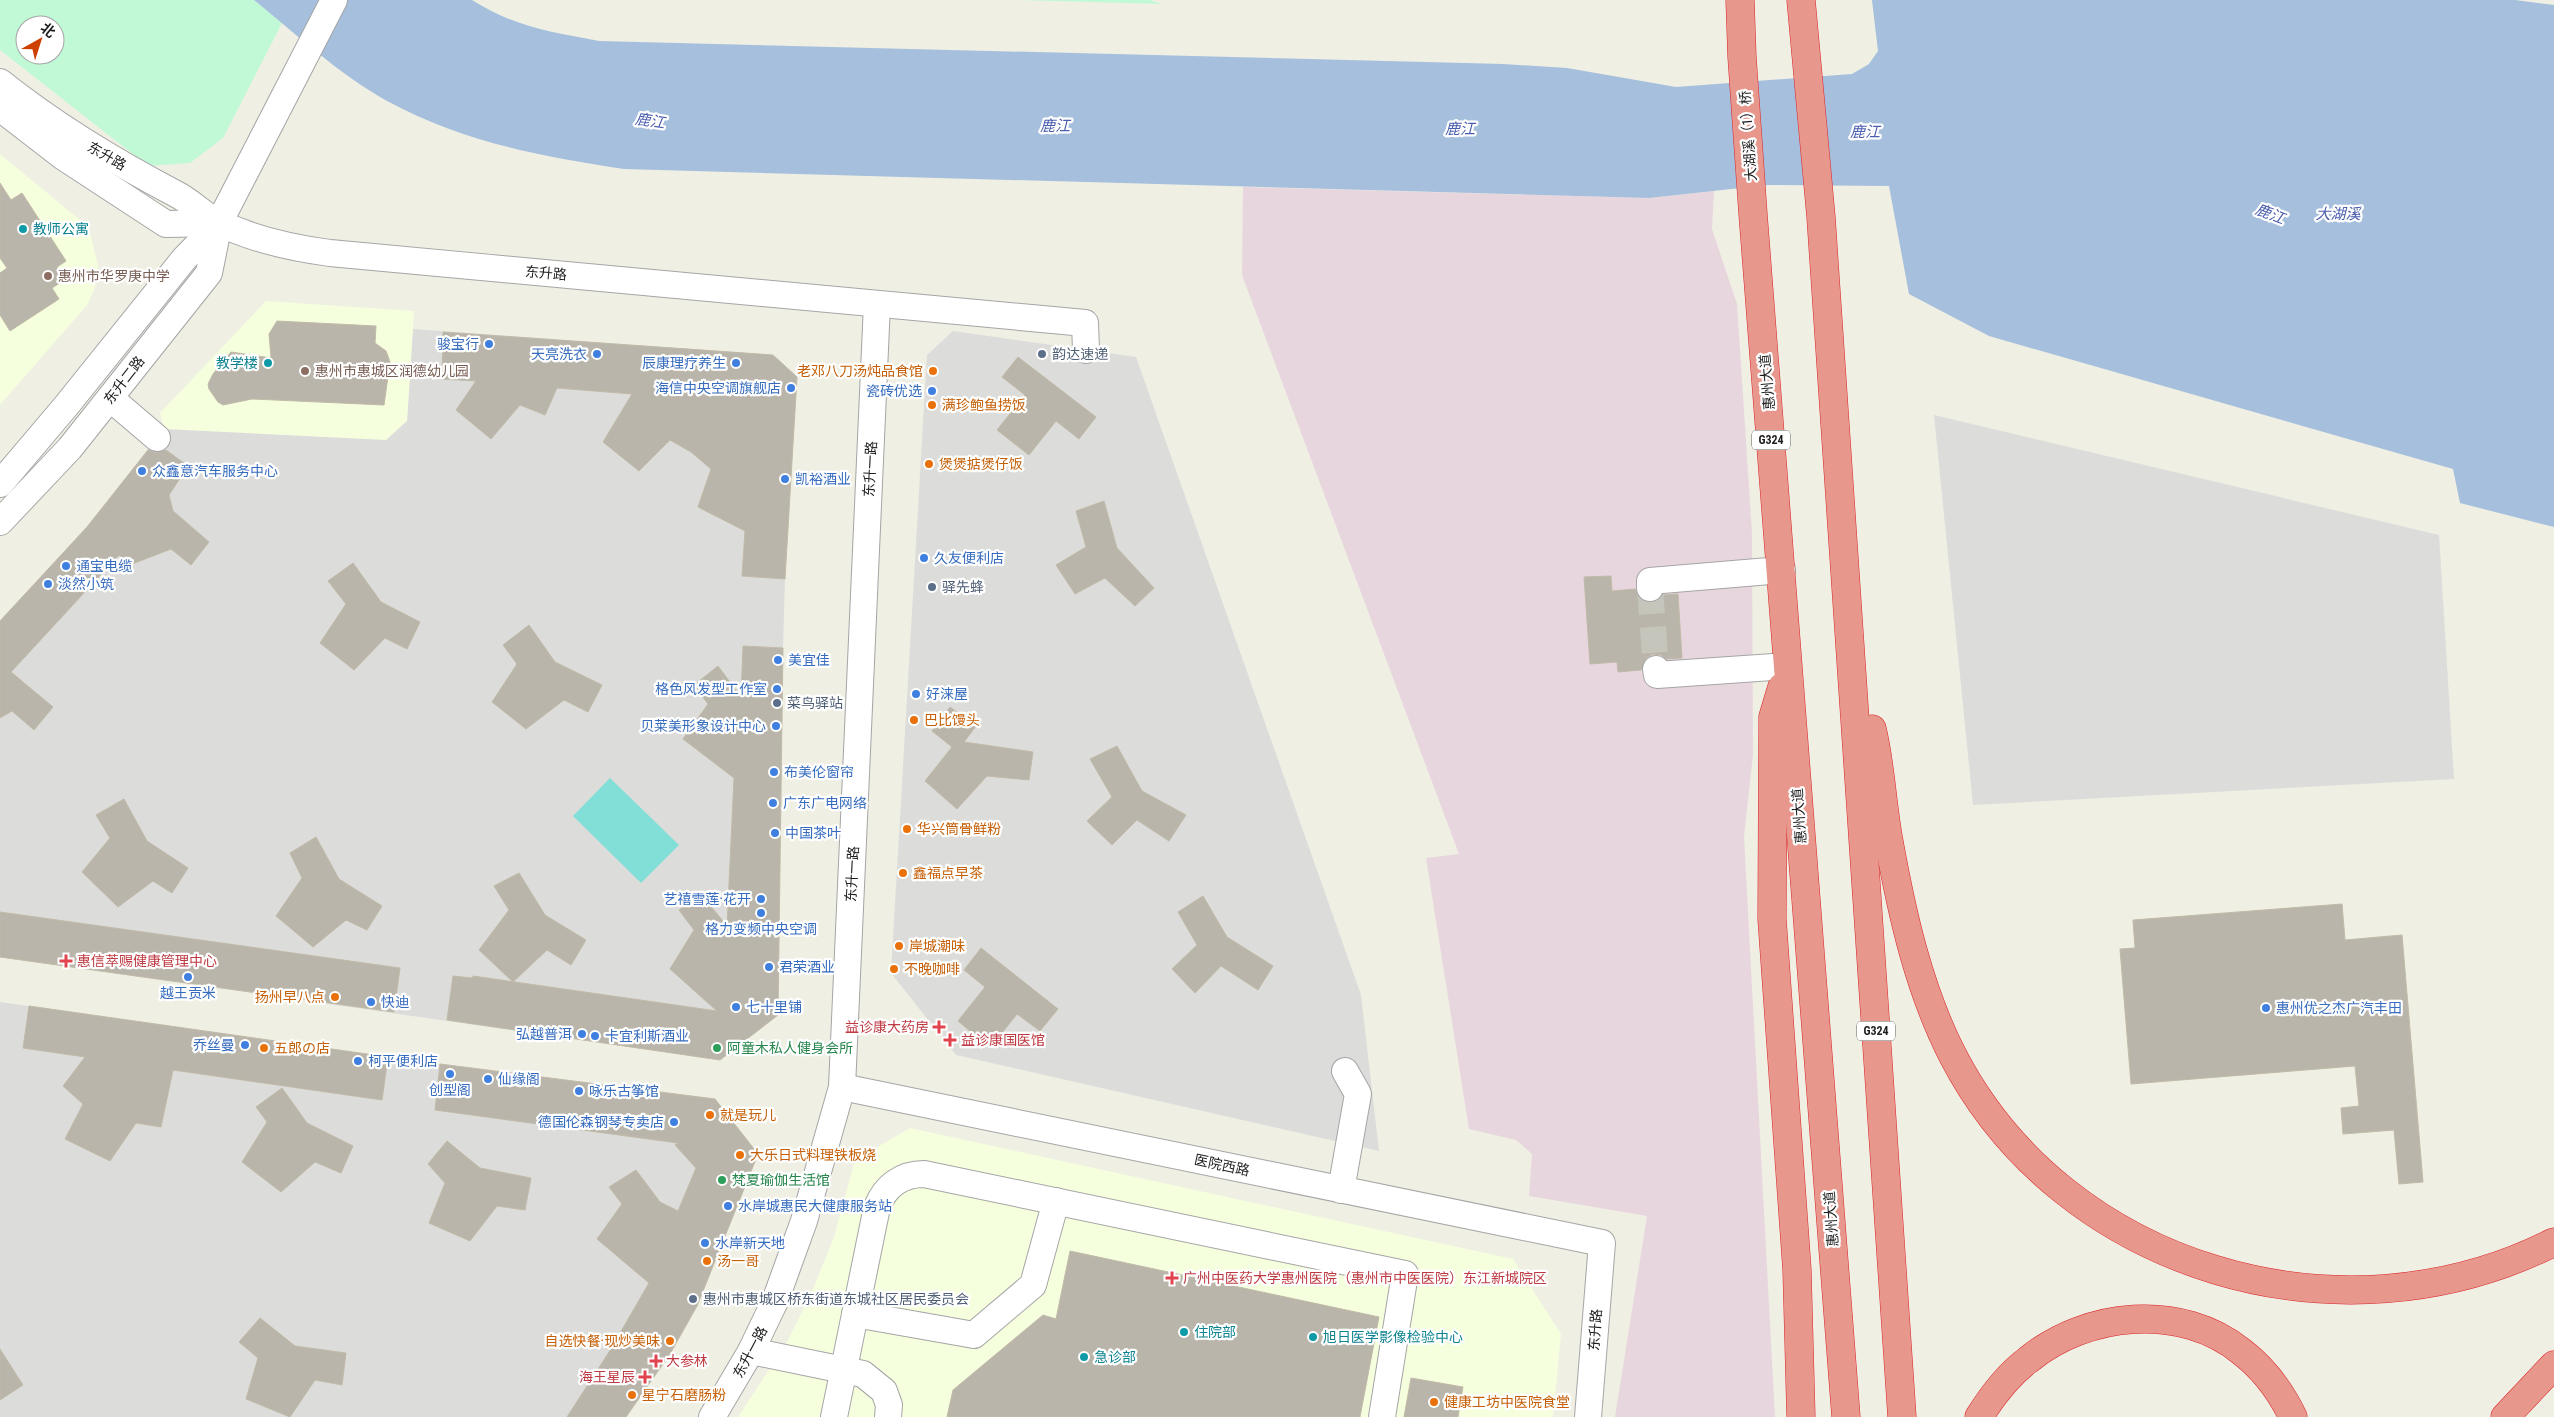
<svg xmlns="http://www.w3.org/2000/svg" width="2554" height="1417" viewBox="0 0 2554 1417" font-family="'Roboto Condensed','Noto Sans SC','Noto Sans JP',sans-serif">
	<style>
		.residential { fill: #dcdcdb }
		.industrial { fill: #e8d6df }
		.education { fill: #f5ffde }
		.park { fill: #c1f9d7; fill-rule: evenodd }
		.pitch { fill: #82dfd8 }
		.water { fill: #a5bfdd }
		.building { fill: #b9b5aa; stroke: #c1baa7 }
		.lines { fill: none; stroke-linecap: round; stroke-linejoin: round }
		.minor-tunnel { stroke: #c5c5bc; stroke-width: 26; stroke-dasharray: 26 13; stroke-linecap: butt }
		.minor-casing { stroke: #a5a5a5; stroke-width: 28 }
		.highway-casing { stroke: #db2429; stroke-width: 29 }
		.minor { stroke: #fff; stroke-width: 26 }
		.highway { stroke: #e7978c; stroke-width: 28 }
		.culture-dot { fill: #0f9aa8; stroke: #fff; stroke-width: 2 }
		.education-dot { fill: #8d6e63; stroke: #fff; stroke-width: 2 }
		.shop-dot { fill: #3f7fe0; stroke: #fff; stroke-width: 2 }
		.service-dot { fill: #5c6f8a; stroke: #fff; stroke-width: 2 }
		.food-dot { fill: #e8710a; stroke: #fff; stroke-width: 2 }
		.health-dot { fill: #e0444e; stroke: #fff; stroke-width: 2 }
		.leisure-dot { fill: #2e9e5b; stroke: #fff; stroke-width: 2 }
		.labels { text-anchor: middle; stroke-width: 4.5; stroke-linejoin: round; paint-order: stroke }
		.shield { fill: #fff; stroke: #626262; stroke-width: 1 }
		.shield-label { font-size: 12px; font-weight: bold; fill: #1e1e1e }
		.street-label { font-size: 14px; fill: #1e1e1e; stroke: #fff }
		.culture-label { font-size: 14px; fill: #0d838f; stroke: #fff; text-anchor: start }
		.education-label { font-size: 14px; fill: #785e54; stroke: #fff; text-anchor: start }
		.shop-label { font-size: 14px; fill: #366cbe; stroke: #fff; text-anchor: start }
		.service-label { font-size: 14px; fill: #4e5e75; stroke: #fff; text-anchor: start }
		.food-label { font-size: 14px; fill: #c56008; stroke: #fff; text-anchor: start }
		.health-label { font-size: 14px; fill: #be3a42; stroke: #fff; text-anchor: start }
		.leisure-label { font-size: 14px; fill: #27864d; stroke: #fff; text-anchor: start }
		.water-label { font-size: 15px; font-style: italic; fill: #4a5dae; stroke: #fff }
	</style>
	<rect width="100%" height="100%" fill="#efefe4"/>
	<!-- residential -->
	<g class="residential">
		<polygon points="413,329 773,355 797,377 785,579 781,718 778,1015 720,1060 0,957 0,621 87,527 164,429 407,421"/>
		<polygon points="953,331 1136,357 1361,995 1379,1151 956,1055 891,973 927,355"/>
		<polygon points="1934,415 2439,535 2454,779 1973,805"/>
		<polygon points="0,1002 388,1057 715,1099 758,1154 697,1306 670,1354 626,1417 0,1417"/>
	</g>
	<!-- industrial -->
	<polygon class="industrial" points="1243,187 1649,198 1714,191 1712,229 1737,304 1752,533 1753,755 1744,837 1775,1417 1615,1417 1647,1216 1529,1196 1532,1154 1516,1140 1469,1129 1426,858 1459,854 1242,275"/>
	<!-- education -->
	<g class="education">
		<polygon points="0,154 80,220 91,236 98,266 95,287 88,304 0,405"/>
		<polygon points="266,301 414,311 407,421 386,440 164,429 160,413"/>
		<polygon points="910,1128 1513,1259 1561,1334 1553,1417 738,1417 787,1342 812,1292 835,1234 855,1160"/>
	</g>
	<!-- park -->
	<g class="park">
		<path d="M0,0H254L282,23L223,138L190,163L148,166L0,50ZM25,25H55V55H25Z"/>
		<polygon points="1021,0 1150,0 1162,4"/>
	</g>
	<!-- pitch -->
	<polygon class="pitch" points="610,778 679,845 641,883 573,816"/>
	<!-- water -->
	<path class="water" d="M254,0H472C515,27 550,32 599,41L1503,64L1567,68L1676,87L1852,74L1869,64L1878,51L1872,0H2515L2554,5V527L2460,503L2453,469L1989,336L1909,294L1889,186L1768,185L1649,198L624,169C539,156 463,142 387,101C339,74 297,35 254,0Z"/>
	<!-- building -->
	<g class="building">
		<polygon points="0,183 11,200 22,193 66,261 57,267 66,279 52,288 59,299 10,331 0,315 0,273 7,268 0,258"/>
		<polygon points="277,321 376,326 375,343 386,351 390,362 384,405 252,399 223,405 218,402 209,389 208,384 213,374 231,352 271,358 269,334"/>
		<polygon points="443,332 773,355 797,377 785,579 742,576 745,531 698,507 711,469 691,452 670,440 639,471 603,442 632,394 557,388 545,415 520,405 491,439 456,410 476,381 442,379"/>
		<polygon points="1018,357 1096,417 1079,439 1056,421 1029,455 997,430 1025,395 1002,377"/>
		<polygon points="148,450 155,453 166,450 188,466 169,495 173,511 209,542 191,565 171,549 127,566 119,555 11,672 53,707 34,730 12,711 0,718 0,621 87,527"/>
		<polygon points="1104,501 1117,548 1154,588 1135,606 1105,578 1075,594 1056,565 1086,547 1076,511"/>
		<polygon points="353,563 381,602 420,622 407,649 385,638 354,670 320,643 346,604 328,581"/>
		<polygon points="1611,576 1612,591 1635,589 1642,601 1650,603 1658,601 1663,595 1678,594 1682,658 1667,659 1661,655 1653,654 1646,658 1641,670 1618,672 1617,662 1590,664 1584,577"/>
		<polygon points="529,625 555,662 602,685 588,712 564,700 526,729 492,702 517,664 503,645"/>
		<polygon points="743,646 783,648 778,1015 720,1060 447,1020 453,976 472,978 473,976 717,1011 670,969 694,930 679,910 701,894 727,926 734,778 683,739 708,704 694,685 718,666 741,697"/>
		<polygon points="950,707 976,726 964,742 1033,752 1029,780 987,776 957,809 925,781 952,747 932,731"/>
		<polygon points="1117,746 1142,791 1186,815 1169,841 1137,820 1112,845 1087,821 1112,797 1090,759"/>
		<polygon points="124,799 147,841 188,868 172,893 153,881 118,907 82,872 110,838 96,815"/>
		<polygon points="316,837 339,879 382,906 367,930 346,920 313,947 276,916 302,878 290,853"/>
		<polygon points="519,873 545,915 586,940 571,965 547,950 513,982 479,950 509,910 494,886"/>
		<polygon points="1203,896 1227,937 1273,966 1258,990 1221,966 1195,993 1172,969 1197,945 1178,912"/>
		<polygon points="2342,904 2345,940 2402,935 2423,1182 2399,1184 2394,1130 2343,1134 2341,1108 2359,1106 2355,1066 2131,1084 2120,949 2135,948 2133,920"/>
		<polygon points="0,912 400,968 394,1012 0,957"/>
		<polygon points="981,948 1058,1009 1040,1031 1017,1014 990,1048 958,1021 985,987 964,970"/>
		<polygon points="29,1006 388,1057 382,1100 173,1070 161,1127 136,1123 110,1161 65,1139 83,1104 63,1086 85,1057 23,1048"/>
		<polygon points="440,1064 715,1099 758,1154 697,1306 670,1354 626,1417 567,1417 609,1352 649,1283 597,1239 622,1204 609,1187 636,1170 660,1202 678,1211 696,1168 675,1145 678,1143 435,1110"/>
		<polygon points="282,1088 307,1123 353,1146 341,1173 315,1162 281,1192 242,1162 267,1122 256,1107"/>
		<polygon points="447,1141 480,1168 531,1178 525,1210 497,1206 470,1241 429,1223 445,1183 428,1164"/>
		<polygon points="1070,1251 1379,1317 1360,1417 947,1417 953,1390 1043,1315 1056,1319"/>
		<polygon points="260,1318 295,1346 346,1353 342,1385 315,1380 290,1417 246,1399 258,1358 239,1342"/>
		<polygon points="0,1349 23,1385 0,1400"/>
		<polygon points="1411,1378 1463,1387 1458,1417 1404,1417"/>
	</g>
	<g class="lines">
		<!-- minor-tunnel -->
		<polyline class="minor-tunnel" points="1650,588 1656,669"/>
		<defs>
			<g id="minor">
				<path d="M0,82C55,126 113,161 176,194C192,202 204,216 220,223C254,240 293,248 330,253L1085,323L1086,350"/>
				<polyline points="0,108 62,156 166,224 219,223"/>
				<polyline points="110,398 157,438"/>
				<polyline points="0,484 66,406 184,259 219,223 334,0"/>
				<polyline points="0,522 70,448 209,273 219,223"/>
				<polyline points="1650,588 1650,581 1782,570"/>
				<polyline points="1656,669 1657,675 1788,666"/>
				<polyline points="842,1087 1602,1243 1588,1417"/>
				<polyline points="1341,1190 1358,1094 1345,1071"/>
				<polyline points="855,1314 974,1335 1033,1285 1056,1201"/>
				<polyline points="751,1351 863,1374 884,1391 889,1405 888,1417"/>
				<polyline points="712,1417 751,1351 775,1301 804,1221 842,1087 877,304"/>
				<path d="M834,1417L877,1207C885,1186 902,1174 924,1174L1405,1274L1382,1417"/>
			</g>
			<g id="highway">
				<polyline points="1740,0 1742,57 1753,214 1846,1417"/>
				<polyline points="1801,0 1821,217 1902,1417"/>
				<polyline points="1782,687 1773,717 1772,919 1797,1270 1801,1417"/>
				<path d="M1872,729C1881,766 1882,805 1889,842C1902,914 1919,990 1953,1056C2064,1270 2341,1350 2554,1242"/>
				<path d="M1979,1417C1992,1396 2008,1375 2028,1360C2086,1312 2181,1302 2242,1352C2264,1369 2281,1392 2293,1417"/>
				<polyline points="2505,1417 2554,1365"/>
			</g>
		</defs>
		<!-- minor casing -->
		<use href="#minor" class="minor-casing"/>
		<!-- highway casing -->
		<use href="#highway" class="highway-casing"/>
		<!-- minor -->
		<use href="#minor" class="minor"/>
		<!-- highway -->
		<use href="#highway" class="highway"/>
	</g>
	<!-- markers -->
	<g class="culture-dot">
		<circle cx="23" cy="229" r="5"/>
		<circle cx="268" cy="363" r="5"/>
		<circle cx="1184" cy="1332" r="5"/>
		<circle cx="1313" cy="1337" r="5"/>
		<circle cx="1084" cy="1357" r="5"/>
	</g>
	<g class="education-dot">
		<circle cx="48" cy="276" r="5"/>
		<circle cx="305" cy="371" r="5"/>
	</g>
	<g class="shop-dot">
		<circle cx="489" cy="344" r="5"/>
		<circle cx="597" cy="354" r="5"/>
		<circle cx="736" cy="363" r="5"/>
		<circle cx="791" cy="388" r="5"/>
		<circle cx="932" cy="391" r="5"/>
		<circle cx="142" cy="471" r="5"/>
		<circle cx="785" cy="479" r="5"/>
		<circle cx="924" cy="558" r="5"/>
		<circle cx="66" cy="566" r="5"/>
		<circle cx="48" cy="584" r="5"/>
		<circle cx="778" cy="660" r="5"/>
		<circle cx="777" cy="689" r="5"/>
		<circle cx="916" cy="694" r="5"/>
		<circle cx="776" cy="726" r="5"/>
		<circle cx="774" cy="772" r="5"/>
		<circle cx="773" cy="803" r="5"/>
		<circle cx="775" cy="833" r="5"/>
		<circle cx="761" cy="899" r="5"/>
		<circle cx="761" cy="913" r="5"/>
		<circle cx="769" cy="967" r="5"/>
		<circle cx="188" cy="977" r="5"/>
		<circle cx="371" cy="1002" r="5"/>
		<circle cx="736" cy="1007" r="5"/>
		<circle cx="2266" cy="1008" r="5"/>
		<circle cx="582" cy="1034" r="5"/>
		<circle cx="595" cy="1036" r="5"/>
		<circle cx="245" cy="1045" r="5"/>
		<circle cx="358" cy="1061" r="5"/>
		<circle cx="450" cy="1074" r="5"/>
		<circle cx="488" cy="1079" r="5"/>
		<circle cx="579" cy="1091" r="5"/>
		<circle cx="674" cy="1122" r="5"/>
		<circle cx="728" cy="1206" r="5"/>
		<circle cx="705" cy="1243" r="5"/>
	</g>
	<g class="service-dot">
		<circle cx="1042" cy="354" r="5"/>
		<circle cx="932" cy="587" r="5"/>
		<circle cx="777" cy="703" r="5"/>
		<circle cx="693" cy="1299" r="5"/>
	</g>
	<g class="food-dot">
		<circle cx="933" cy="371" r="5"/>
		<circle cx="932" cy="405" r="5"/>
		<circle cx="929" cy="464" r="5"/>
		<circle cx="914" cy="720" r="5"/>
		<circle cx="907" cy="829" r="5"/>
		<circle cx="903" cy="873" r="5"/>
		<circle cx="899" cy="946" r="5"/>
		<circle cx="894" cy="969" r="5"/>
		<circle cx="335" cy="997" r="5"/>
		<circle cx="264" cy="1048" r="5"/>
		<circle cx="710" cy="1115" r="5"/>
		<circle cx="740" cy="1155" r="5"/>
		<circle cx="707" cy="1261" r="5"/>
		<circle cx="670" cy="1341" r="5"/>
		<circle cx="632" cy="1395" r="5"/>
		<circle cx="1434" cy="1402" r="5"/>
	</g>
	<g class="health-dot">
		<path d="M63.5 953.5h5v5h5v5h-5v5h-5v-5h-5v-5h5z"/>
		<path d="M936.5 1019.5h5v5h5v5h-5v5h-5v-5h-5v-5h5z"/>
		<path d="M947.5 1032.5h5v5h5v5h-5v5h-5v-5h-5v-5h5z"/>
		<path d="M1169.5 1270.5h5v5h5v5h-5v5h-5v-5h-5v-5h5z"/>
		<path d="M653.5 1353.5h5v5h5v5h-5v5h-5v-5h-5v-5h5z"/>
		<path d="M642.5 1369.5h5v5h5v5h-5v5h-5v-5h-5v-5h5z"/>
	</g>
	<g class="leisure-dot">
		<circle cx="717" cy="1048" r="5"/>
		<circle cx="722" cy="1180" r="5"/>
	</g>
	<g class="labels">
		<!-- shield labels -->
		<g class="shield">
			<rect x="1752" y="430.5" width="38" height="19" rx="4"/>
			<rect x="1857" y="1021.5" width="38" height="19" rx="4"/>
		</g>
		<g class="shield-label">
			<text x="1771" y="444">G324</text>
			<text x="1876" y="1035">G324</text>
		</g>
		<!-- street labels -->
		<g class="street-label">
			<text transform="translate(1748 136) rotate(-94)" y="5">大湖溪（1）桥</text>
			<text transform="translate(107 156) rotate(30)" y="5">东升路</text>
			<text transform="translate(546 273) rotate(5)" y="5">东升路</text>
			<text transform="translate(124 380) rotate(-52)" y="5">东升二路</text>
			<text transform="translate(1767 382) rotate(-95)" y="5">惠州大道</text>
			<text transform="translate(870 469) rotate(-87)" y="5">东升一路</text>
			<text transform="translate(1799 816) rotate(-94)" y="5">惠州大道</text>
			<text transform="translate(852 874) rotate(-87)" y="5">东升一路</text>
			<text transform="translate(1222 1165) rotate(12)" y="5">医院西路</text>
			<text transform="translate(1831 1219) rotate(-94)" y="5">惠州大道</text>
			<text transform="translate(1595 1330) rotate(-86)" y="5">东升路</text>
			<text transform="translate(750 1352) rotate(-62)" y="5">东升一路</text>
		</g>
		<!-- culture labels -->
		<g class="culture-label">
			<text x="33" y="234">教师公寓</text>
			<text x="258" y="368" text-anchor="end">教学楼</text>
			<text x="1194" y="1337">住院部</text>
			<text x="1323" y="1342">旭日医学影像检验中心</text>
			<text x="1094" y="1362">急诊部</text>
		</g>
		<!-- education labels -->
		<g class="education-label">
			<text x="58" y="281">惠州市华罗庚中学</text>
			<text x="315" y="376">惠州市惠城区润德幼儿园</text>
		</g>
		<!-- shop labels -->
		<g class="shop-label">
			<text x="479" y="349" text-anchor="end">骏宝行</text>
			<text x="587" y="359" text-anchor="end">天亮洗衣</text>
			<text x="726" y="368" text-anchor="end">辰康理疗养生</text>
			<text x="781" y="393" text-anchor="end">海信中央空调旗舰店</text>
			<text x="922" y="396" text-anchor="end">瓷砖优选</text>
			<text x="152" y="476">众鑫意汽车服务中心</text>
			<text x="795" y="484">凯裕酒业</text>
			<text x="934" y="563">久友便利店</text>
			<text x="76" y="571">通宝电缆</text>
			<text x="58" y="589">淡然小筑</text>
			<text x="788" y="665">美宜佳</text>
			<text x="767" y="694" text-anchor="end">格色风发型工作室</text>
			<text x="926" y="699">好涞屋</text>
			<text x="766" y="731" text-anchor="end">贝莱美形象设计中心</text>
			<text x="784" y="777">布美伦窗帘</text>
			<text x="783" y="808">广东广电网络</text>
			<text x="785" y="838">中国茶叶</text>
			<text x="751" y="904" text-anchor="end">艺禧雪莲·花开</text>
			<text x="761" y="934" text-anchor="middle">格力变频中央空调</text>
			<text x="779" y="972">君荣酒业</text>
			<text x="188" y="998" text-anchor="middle">越王贡米</text>
			<text x="381" y="1007">快迪</text>
			<text x="746" y="1012">七十里铺</text>
			<text x="2276" y="1013">惠州优之杰广汽丰田</text>
			<text x="572" y="1039" text-anchor="end">弘越普洱</text>
			<text x="605" y="1041">卡宜利斯酒业</text>
			<text x="235" y="1050" text-anchor="end">乔丝曼</text>
			<text x="368" y="1066">柯平便利店</text>
			<text x="498" y="1084">仙缘阁</text>
			<text x="450" y="1095" text-anchor="middle">创型阁</text>
			<text x="589" y="1096">咏乐古筝馆</text>
			<text x="664" y="1127" text-anchor="end">德国伦森钢琴专卖店</text>
			<text x="738" y="1211">水岸城惠民大健康服务站</text>
			<text x="715" y="1248">水岸新天地</text>
		</g>
		<!-- service labels -->
		<g class="service-label">
			<text x="1052" y="359">韵达速递</text>
			<text x="942" y="592">驿先蜂</text>
			<text x="787" y="708">菜鸟驿站</text>
			<text x="703" y="1304">惠州市惠城区桥东街道东城社区居民委员会</text>
		</g>
		<!-- food labels -->
		<g class="food-label">
			<text x="923" y="376" text-anchor="end">老邓八刀汤炖品食馆</text>
			<text x="942" y="410">满珍鲍鱼捞饭</text>
			<text x="939" y="469">煲煲掂煲仔饭</text>
			<text x="924" y="725">巴比馒头</text>
			<text x="917" y="834">华兴筒骨鲜粉</text>
			<text x="913" y="878">鑫福点早茶</text>
			<text x="909" y="951">岸城潮味</text>
			<text x="904" y="974">不晚咖啡</text>
			<text x="325" y="1002" text-anchor="end">扬州早八点</text>
			<text x="274" y="1053">五郎の店</text>
			<text x="720" y="1120">就是玩儿</text>
			<text x="750" y="1160">大乐日式料理铁板烧</text>
			<text x="717" y="1266">汤一哥</text>
			<text x="660" y="1346" text-anchor="end">自选快餐·现炒美味</text>
			<text x="642" y="1400">星宁石磨肠粉</text>
			<text x="1444" y="1407">健康工坊中医院食堂</text>
		</g>
		<!-- health labels -->
		<g class="health-label">
			<text x="77" y="966">惠信萃赐健康管理中心</text>
			<text x="929" y="1032" text-anchor="end">益诊康大药房</text>
			<text x="961" y="1045">益诊康国医馆</text>
			<text x="1183" y="1283">广州中医药大学惠州医院（惠州市中医医院）东江新城院区</text>
			<text x="666" y="1366">大参林</text>
			<text x="635" y="1382" text-anchor="end">海王星辰</text>
		</g>
		<!-- leisure labels -->
		<g class="leisure-label">
			<text x="727" y="1053">阿童木私人健身会所</text>
			<text x="732" y="1185">梵夏瑜伽生活馆</text>
		</g>
		<!-- water labels -->
		<g class="water-label">
			<text transform="translate(650 121) rotate(8)" y="5">鹿江</text>
			<text x="1055" y="131">鹿江</text>
			<text x="1460" y="134">鹿江</text>
			<text x="1865" y="137">鹿江</text>
			<text transform="translate(2270 214) rotate(21)" y="5">鹿江</text>
			<text x="2338" y="219">大湖溪</text>
		</g>
	</g>
	<!-- north arrow -->
	<g transform="translate(40 40) rotate(39)"><circle r="24" fill="#ffffff" stroke="#a5a5a5"/>
	<path d="M0-4L9 19L0 12L-9 19Z" fill="#cd4000"/>
	<text y="-8" font-size="14" font-weight="bold" text-anchor="middle" fill="#1e1e1e">北</text>
	</g>
</svg>
